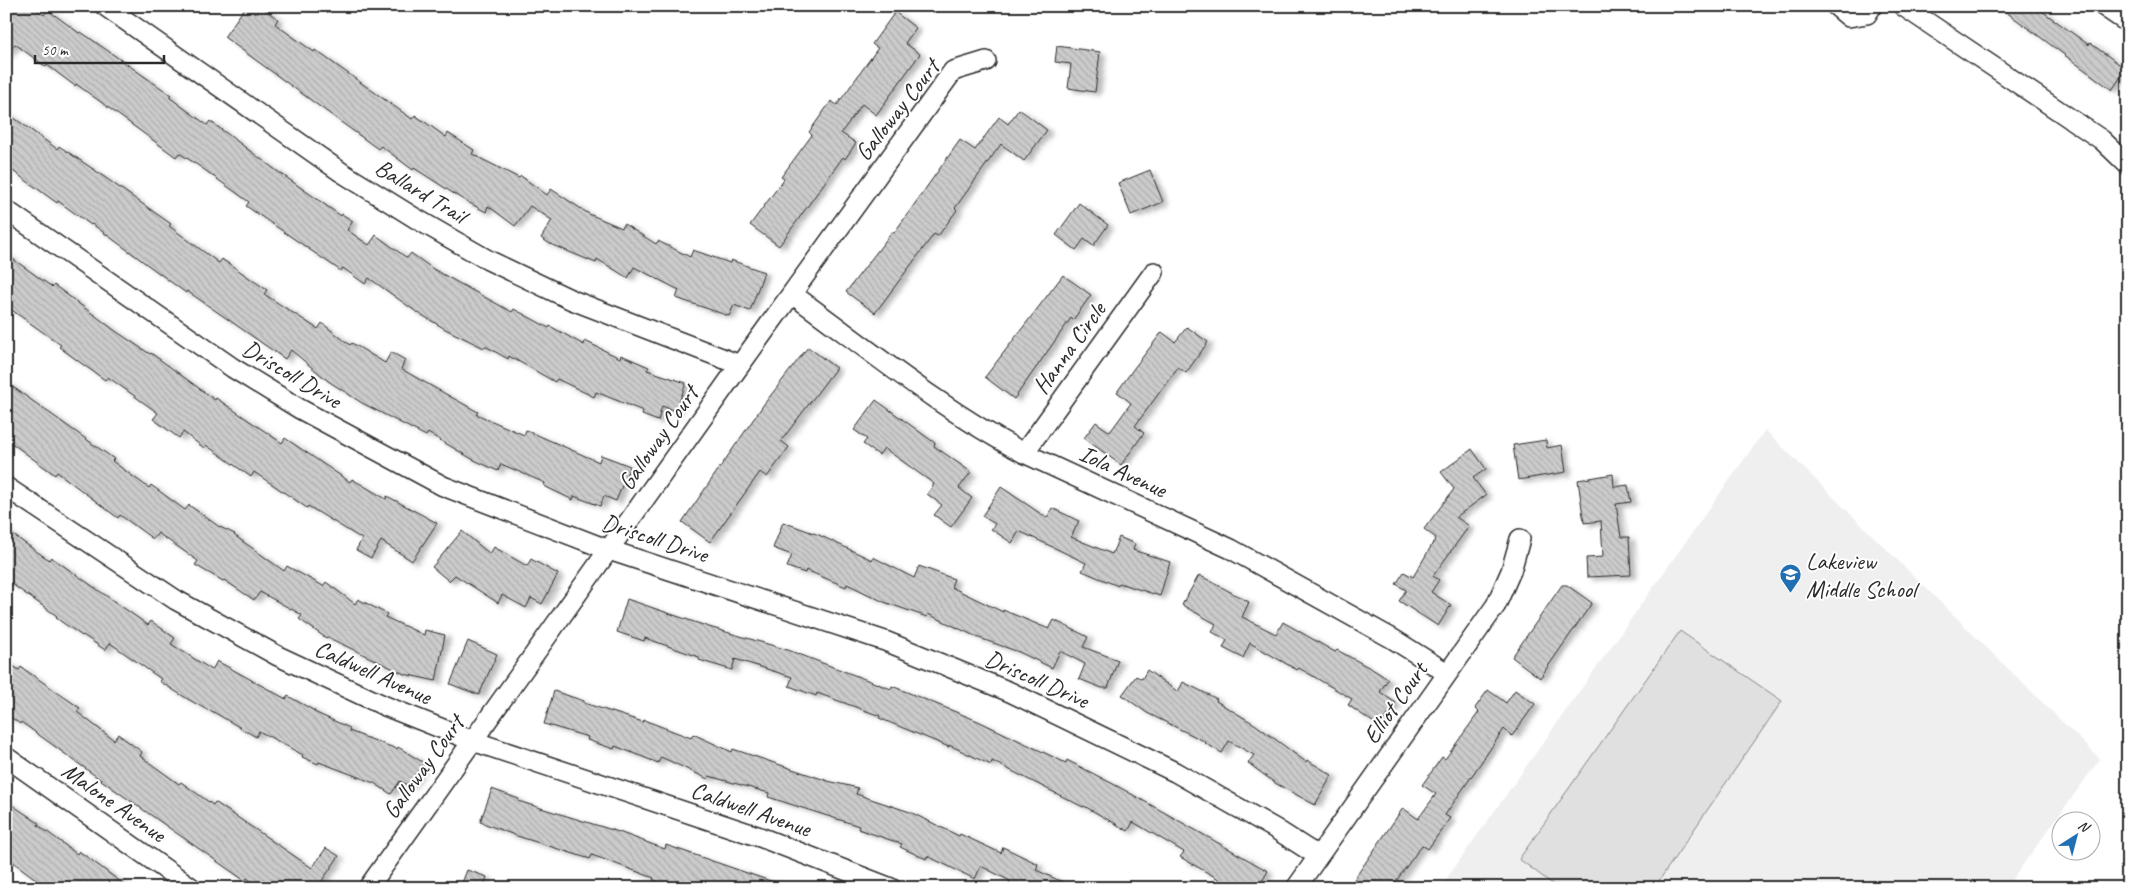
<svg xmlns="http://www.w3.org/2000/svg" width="2134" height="894" viewBox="0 0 2134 894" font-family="Caveat,sans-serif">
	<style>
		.built { fill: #efefef }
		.pitch { fill: #e0e0e0; stroke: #868686 }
		.building { fill: url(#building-back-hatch); stroke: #2b2b2b; filter: url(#shadow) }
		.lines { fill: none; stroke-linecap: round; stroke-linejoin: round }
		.street-casing { stroke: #2b2b2b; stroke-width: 22 }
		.street { stroke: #fff; stroke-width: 19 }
		.labels { text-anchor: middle; stroke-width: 4; stroke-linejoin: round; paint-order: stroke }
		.street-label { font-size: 24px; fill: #2b2b2b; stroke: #fff }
		.poi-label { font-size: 24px; fill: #2b2b2b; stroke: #fff; text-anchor: start }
	</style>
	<defs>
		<pattern id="building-back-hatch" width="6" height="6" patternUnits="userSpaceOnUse" patternTransform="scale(1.25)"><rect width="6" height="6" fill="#cbcbcb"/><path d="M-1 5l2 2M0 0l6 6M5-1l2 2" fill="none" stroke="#aeaeae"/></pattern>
		<filter id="shadow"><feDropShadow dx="5.5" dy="3" stdDeviation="2.5" flood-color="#0004"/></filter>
	</defs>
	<rect width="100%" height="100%" fill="#fff"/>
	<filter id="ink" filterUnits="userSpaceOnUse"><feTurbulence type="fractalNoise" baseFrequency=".02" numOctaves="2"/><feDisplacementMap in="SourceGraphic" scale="10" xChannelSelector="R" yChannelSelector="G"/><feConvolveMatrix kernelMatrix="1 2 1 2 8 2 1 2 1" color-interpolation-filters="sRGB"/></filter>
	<g filter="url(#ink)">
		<!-- built -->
		<polygon class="built" points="1765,430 2100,759 2006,888 1440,888"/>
		<!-- pitch -->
		<polygon class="pitch" points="1680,631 1782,701 1654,888 1558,888 1519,859"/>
		<!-- building -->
		<g class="building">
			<polygon points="6,6 32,6 44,15 48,10 79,33 81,32 171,95 169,97 207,125 210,121 273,168 341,216 342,214 353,221 347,230 369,245 376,235 407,258 411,253 433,269 512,312 514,309 549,328 550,326 584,345 585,341 620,358 621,355 649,367 647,370 686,383 676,411 662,406 658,421 642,415 643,411 596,392 594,397 557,379 555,382 509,356 508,359 485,346 484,348 447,330 415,311 369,278 365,284 343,268 341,271 246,206 249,202 199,166 179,153 176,157 76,84 75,86 47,65 46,67 15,44 6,56"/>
			<polygon points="246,6 260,6 278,19 275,24 314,52 315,50 412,119 415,115 446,137 448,133 474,150 472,154 519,178 521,176 547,195 551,189 589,214 622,228 624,224 656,244 658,241 690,257 693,250 730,263 731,260 764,272 750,311 734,305 729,316 676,298 679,290 634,267 628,278 597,259 596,263 550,244 541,238 552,220 530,206 515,226 488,206 486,212 462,199 414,168 413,170 381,146 378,149 224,37"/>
			<polygon points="1998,6 2035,6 2089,45 2090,43 2126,69 2112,90"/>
			<polygon points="895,12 916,28 905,43 920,54 876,115 862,104 841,133 856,143 845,159 843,157 779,246 750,225 784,179 781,177 812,135 809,132 831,101 837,105 878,48 872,44"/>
			<polygon points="1057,46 1100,52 1095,92 1068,88 1071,64 1055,62"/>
			<polygon points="1019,109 1047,130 1024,161 1001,144 955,208 957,210 938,236 934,234 875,313 846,292 892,232 894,233 960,140 975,150 999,117 1008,124"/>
			<polygon points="6,112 57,149 59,146 93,169 171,224 169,226 219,263 222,259 267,290 264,294 318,329 322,323 350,345 352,343 385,363 391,352 405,360 401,369 478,412 476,414 524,435 526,430 599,462 601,455 630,466 616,501 604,496 600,506 574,496 573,500 544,486 545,483 501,464 498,471 472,459 428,433 426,436 362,403 328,381 291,350 285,359 187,291 186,293 92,224 91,225 58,201 57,203 6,166"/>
			<polygon points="1150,170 1163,202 1131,215 1118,183"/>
			<polygon points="1079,203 1108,225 1093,246 1084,239 1076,250 1056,235"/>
			<polygon points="6,254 52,287 54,285 117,332 150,354 151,353 215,400 216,398 282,443 285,438 350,482 352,479 386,499 387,496 437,523 412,561 381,541 371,558 356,550 362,539 308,506 307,508 254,472 251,477 206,445 204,448 183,432 179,438 153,419 158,413 108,377 105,380 85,366 59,347 61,345 6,306"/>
			<polygon points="1063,275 1091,295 1073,320 1071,318 1014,399 985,377"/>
			<polygon points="1187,327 1208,342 1186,373 1178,367 1135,426 1144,433 1121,465 1084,438 1096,422 1110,432 1131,403 1117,392 1134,368 1162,332 1175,342"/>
			<polygon points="808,347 836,368 781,441 789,447 767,477 760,472 710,542 682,522 764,404"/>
			<polygon points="6,382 114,459 112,461 149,488 151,485 185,510 189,505 218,526 235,534 234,535 284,571 287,566 323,586 326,582 355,604 358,599 387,614 385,617 424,635 425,630 445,635 436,681 404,674 327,637 326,638 299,619 302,615 260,592 254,600 224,580 223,581 195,565 198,561 158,533 153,539 120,515 118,518 57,472 55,475 6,439"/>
			<polygon points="876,400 935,443 934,446 971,472 959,488 972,498 951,527 934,515 942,505 927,494 934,484 884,448 879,455 863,444 867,439 854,430"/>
			<polygon points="1546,440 1547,448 1562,445 1566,472 1518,480 1513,445"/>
			<polygon points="1472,449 1486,469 1473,478 1486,495 1456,517 1469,526 1433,576 1439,580 1431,592 1451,605 1438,626 1399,601 1406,590 1396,584 1404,572 1413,577 1436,538 1424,529 1454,489 1441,472"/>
			<polygon points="1613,474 1614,487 1628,485 1631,502 1616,504 1621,537 1629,537 1631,575 1587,577 1586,558 1603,557 1601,521 1584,523 1578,480"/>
			<polygon points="1001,487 1047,518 1052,508 1079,521 1071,537 1112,554 1119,537 1135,544 1133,550 1170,562 1160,596 1119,583 1118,586 1082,571 1086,563 1019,531 1012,543 991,529 995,524 982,516"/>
			<polygon points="783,522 819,535 872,560 873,557 914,578 919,566 954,579 951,587 1003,612 1003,610 1049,629 1054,620 1088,637 1083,647 1118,660 1108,688 1102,688 1079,679 1085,664 1060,651 1052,668 1019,652 979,638 928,614 927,617 884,602 847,584 846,587 806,570 805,573 787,567 792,555 773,548"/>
			<polygon points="6,530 49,560 51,557 148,625 151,621 175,638 171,644 212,670 217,661 286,699 288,696 315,711 314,712 350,728 349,731 397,749 398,747 424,763 409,786 400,781 391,794 374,783 319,762 318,764 302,757 303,755 259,731 256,737 210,710 209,711 186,698 159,681 161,679 110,643 105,650 83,635 82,636 56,618 57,616 6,580"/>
			<polygon points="462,531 490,554 494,547 527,566 531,559 558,574 542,604 531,598 526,608 502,595 498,603 455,575 449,581 432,567"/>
			<polygon points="1199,575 1249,602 1242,617 1276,634 1283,622 1335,652 1337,650 1372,669 1388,679 1380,692 1396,703 1380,727 1348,705 1352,699 1299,668 1297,670 1250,643 1243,658 1223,648 1227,640 1212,632 1216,624 1182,605"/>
			<polygon points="1562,585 1567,585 1592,603 1540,678 1512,657"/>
			<polygon points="627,599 709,627 788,650 891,689 892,686 978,721 1066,763 1067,760 1119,787 1268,871 1258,888 1221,888 1224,882 1180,857 1184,852 1133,822 1128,831 1084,806 1083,807 992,761 991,765 949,745 949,747 879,718 880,716 817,693 816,696 789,686 792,677 735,659 732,670 699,660 699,657 645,638 644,641 617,632"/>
			<polygon points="468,641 497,654 479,695 450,684"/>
			<polygon points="6,661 19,670 21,667 54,690 80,708 77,712 114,740 118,734 142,752 140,756 179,784 181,782 213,805 215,802 312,868 326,848 339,856 317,888 260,888 247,878 245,881 115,790 21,722 20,724 6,714"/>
			<polygon points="1147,670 1178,692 1183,682 1217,699 1216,701 1256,725 1306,762 1307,760 1332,775 1315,805 1275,783 1248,763 1254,755 1229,741 1222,753 1205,743 1206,742 1147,713 1122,695 1136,676 1142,679"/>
			<polygon points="1488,690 1506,703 1515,690 1535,704 1512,736 1504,729 1445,815 1450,818 1428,849 1422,845 1391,888 1348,888 1403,808 1418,819 1436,794 1422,785 1442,757 1445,759 1479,712 1475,708"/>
			<polygon points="554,691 584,701 584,703 643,722 644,720 691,738 693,734 732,752 733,749 828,781 858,788 856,794 910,812 959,836 960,834 1001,853 1003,847 1038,864 1036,870 1076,888 1007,888 1010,881 981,866 975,879 927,856 926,859 900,847 902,844 858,829 859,826 768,797 769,793 709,776 708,779 661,757 658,763 615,746 614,749 587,740 588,737 544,724"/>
			<polygon points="492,789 519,799 518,801 619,832 665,849 666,845 782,885 781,888 706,888 694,884 692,888 675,888 653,880 654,878 592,855 590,859 517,836 480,822"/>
			<polygon points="6,801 39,823 38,825 77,854 79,851 129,888 48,888 6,857"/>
			<polygon points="467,870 487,877 483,888 475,888 462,883"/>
		</g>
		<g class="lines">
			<defs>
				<g id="street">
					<polyline points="105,6 341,172 415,218 488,260 572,300 740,365"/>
					<polyline points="1836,6 1849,17 1867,14 1872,6"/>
					<polyline points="1903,6 2102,140 2128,165"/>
					<polyline points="2103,6 2128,23"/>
					<polyline points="6,210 233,368 300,409 443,486 609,550 885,641 1010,692 1175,772 1274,828 1318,856"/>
					<path d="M792,294C867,348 942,410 1024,453L1231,549L1393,639L1447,673"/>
					<polyline points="1024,453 1154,272"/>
					<polyline points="6,487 176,600 278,656 385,706 473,741 760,837 891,888"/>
					<polyline points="6,757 192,888"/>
					<polyline points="368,888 740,365 953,71 986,61"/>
					<polyline points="1296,888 1496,605 1511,571 1520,539"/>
				</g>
			</defs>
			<!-- street casing -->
			<use href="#street" class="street-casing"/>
			<!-- street -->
			<use href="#street" class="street"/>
		</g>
	</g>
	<!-- icons -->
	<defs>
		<symbol id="school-pin" viewBox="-11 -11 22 30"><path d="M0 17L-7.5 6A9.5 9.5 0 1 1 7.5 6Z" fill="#1f6fb2" stroke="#fff"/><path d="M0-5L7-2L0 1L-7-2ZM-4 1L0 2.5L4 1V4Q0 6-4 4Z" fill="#fff"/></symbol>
	</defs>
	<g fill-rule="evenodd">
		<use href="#school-pin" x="1778" y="562" width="25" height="34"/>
	</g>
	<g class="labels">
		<!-- street labels -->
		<g class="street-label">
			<text transform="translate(897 110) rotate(-52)" y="8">Galloway Court</text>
			<text transform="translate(421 191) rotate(31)" y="8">Ballard Trail</text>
			<text transform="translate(1069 348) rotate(-54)" y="8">Hanna Circle</text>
			<text transform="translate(292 374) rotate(31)" y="8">Driscoll Drive</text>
			<text transform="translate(658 438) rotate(-55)" y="8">Galloway Court</text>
			<text transform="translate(1123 471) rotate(25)" y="8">Iola Avenue</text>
			<text transform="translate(655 538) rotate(18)" y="8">Driscoll Drive</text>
			<text transform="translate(373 672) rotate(24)" y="8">Caldwell Avenue</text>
			<text transform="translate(1037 679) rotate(24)" y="8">Driscoll Drive</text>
			<text transform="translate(1395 703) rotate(-55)" y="8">Elliot Court</text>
			<text transform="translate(423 767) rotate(-54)" y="8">Galloway Court</text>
			<text transform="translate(114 802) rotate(35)" y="8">Malone Avenue</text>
			<text transform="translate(751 809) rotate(19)" y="8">Caldwell Avenue</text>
		</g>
		<!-- poi labels -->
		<g class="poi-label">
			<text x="1806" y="569">Lakeview<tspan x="1806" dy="28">Middle School</tspan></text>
		</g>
	</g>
	<!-- margin -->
	<rect width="2134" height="894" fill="none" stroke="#fff" stroke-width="25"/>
	<rect x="12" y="12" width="2109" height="869" fill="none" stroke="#2b2b2b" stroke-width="2" filter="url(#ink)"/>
	<!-- north arrow -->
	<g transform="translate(2076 836) rotate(36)"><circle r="24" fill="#ffffff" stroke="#aaaaaa"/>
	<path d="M0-4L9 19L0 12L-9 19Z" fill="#1f6fb2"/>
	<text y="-8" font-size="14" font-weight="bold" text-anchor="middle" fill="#2b2b2b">N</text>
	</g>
	<!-- scale -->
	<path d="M35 55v8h129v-8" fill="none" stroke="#2b2b2b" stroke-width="2.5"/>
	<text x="42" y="55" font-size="15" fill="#2b2b2b" stroke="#ffffff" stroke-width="4" paint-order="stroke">50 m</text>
</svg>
